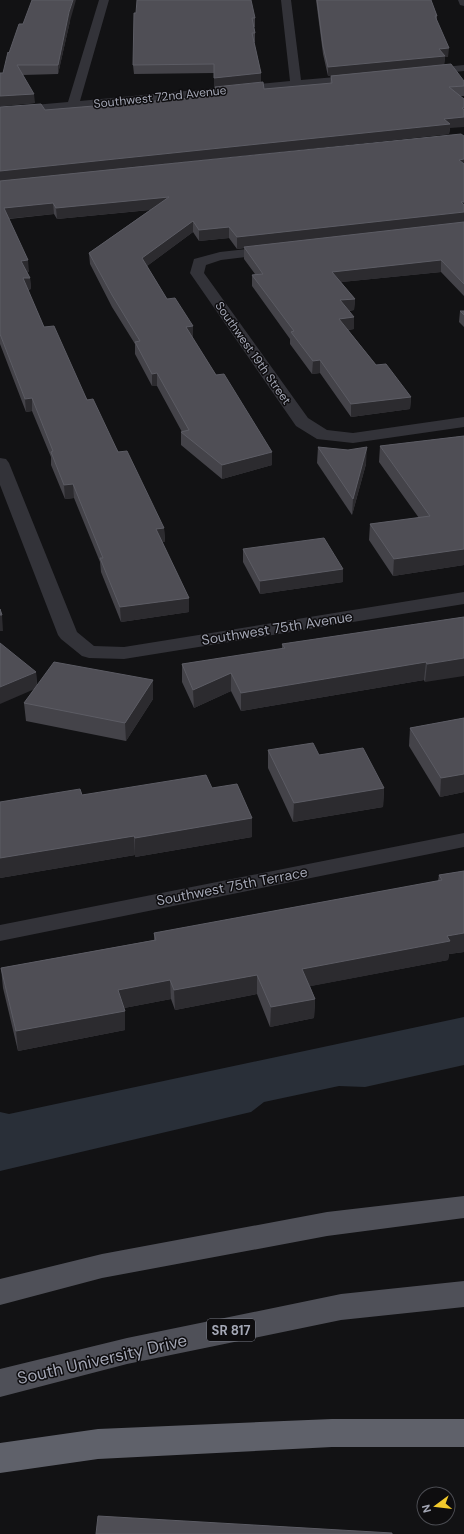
<svg xmlns="http://www.w3.org/2000/svg" width="464" height="1534" viewBox="0 0 464 1534" font-family="'DM Sans',sans-serif">
	<style>
		.water { fill: #292f38 }
		.lines { fill: none; stroke-linecap: round; stroke-linejoin: round }
		.minor { fill: #333339; fill-rule: evenodd }
		.primary { fill: #4f5058; fill-rule: evenodd }
		.motorway { fill: #5f616a; fill-rule: evenodd }
		.wall { fill: #444349 }
		.shaded-wall { fill: #2c2b2f }
		.building { fill: #4f4e55; stroke: #5c5c64 }
		.labels { text-anchor: middle; stroke-width: 3; stroke-linejoin: round; paint-order: stroke }
		.far-street-label { font-size: 12px; fill: #a4a7b5; stroke: #0e0d0f }
		.shield { fill: #0e0d0f; stroke: #777983; stroke-width: 1 }
		.shield-label { font-size: 13px; font-weight: bold; fill: #a4a7b5 }
		.street-label { font-size: 14px; fill: #a4a7b5; stroke: #0e0d0f }
		.near-street-label { font-size: 17px; fill: #a4a7b5; stroke: #0e0d0f }
	</style>
	<rect width="100%" height="100%" fill="#121214"/>
	<!-- water -->
	<polygon class="water" points="464,1017 464,1065 365,1087 339,1086 264,1102 251,1112 0,1171 0,1112 9,1114"/>
	<g class="lines">
		<!-- minor -->
		<g class="minor">
			<polygon points="99,0 109,0 80,101 290,81 281,0 291,0 301,80 359,75 365,78 359,81 0,116 0,108 68,102"/>
			<polygon points="458,0 464,0 464,6 460,5"/>
			<polygon points="464,65 464,71 425,75 419,72 425,69"/>
			<polygon points="274,246 279,247 281,250 279,253 221,260 206,265 204,273 308,418 327,430 353,433 464,417 464,427 353,443 317,439 296,426 190,273 194,259 220,252"/>
			<polygon points="0,458 6,459 9,463 77,632 94,646 124,647 464,592 464,604 124,659 89,658 82,656 61,639 58,635 0,485"/>
			<polygon points="464,833 464,847 0,941 0,925"/>
		</g>
		<!-- primary -->
		<g class="primary">
			<polygon points="464,1196 464,1218 327,1236 102,1278 0,1305 0,1279 102,1254 327,1212"/>
			<polygon points="464,1281 464,1307 341,1320 127,1364 0,1397 0,1369 127,1338 341,1294"/>
		</g>
		<!-- motorway -->
		<polygon class="motorway" points="332,1419 464,1419 464,1447 332,1447 98,1459 0,1473 0,1443 98,1429"/>
	</g>
	<!-- wall -->
	<g class="wall">
		<polygon points="316,0 431,0 437,16 437,21 448,57 445,57 444,65 464,81 464,96 461,96 450,128 449,134 145,166 464,136 464,296 441,272 341,282 355,299 354,310 349,311 354,329 348,330 376,365 411,397 410,409 351,417 320,373 312,374 290,344 290,339 252,286 252,275 255,274 244,259 244,248 237,249 229,238 199,241 193,232 147,266 167,299 193,326 193,339 216,375 272,465 222,479 181,445 181,432 182,432 157,386 152,386 135,354 135,344 112,307 90,264 89,253 150,210 57,219 54,214 9,219 29,272 27,272 30,278 31,289 28,290 44,327 164,528 165,542 162,542 189,598 189,612 121,622 101,572 100,562 74,498 65,499 51,465 51,457 32,411 26,412 0,344 0,107 45,110 215,96 215,87 264,89 330,84 331,76 328,76 323,54"/>
		<polygon points="136,13 255,18 255,27 254,27 255,33 255,42 254,42 261,73 261,82 214,87 214,73 134,74 133,65"/>
		<polygon points="70,21 58,74 23,75 35,103 0,106 0,73 3,73 9,53"/>
		<polygon points="460,311 464,311 464,327 459,322"/>
		<polygon points="464,436 464,565 393,576 369,540 370,524 419,518 379,462 380,446"/>
		<polygon points="318,447 366,464 352,515 317,463"/>
		<polygon points="243,549 343,569 343,582 260,594 243,562"/>
		<polygon points="464,617 425,682 424,680 241,711 231,691 194,708 182,682 182,664 282,649 282,644"/>
		<polygon points="36,672 37,686 153,680 153,699 126,741 26,721 24,703 34,690"/>
		<polygon points="464,718 464,792 440,797 409,746 410,728"/>
		<polygon points="268,750 384,788 383,807 293,822 268,768"/>
		<polygon points="212,788 252,818 252,837 135,857 135,855 0,878 0,802 82,795"/>
		<polygon points="464,871 464,952 449,954 448,960 310,986 315,999 314,1018 270,1027 257,994 175,1010 171,999 124,1008 125,1030 18,1051 3,988 1,968 154,940 154,933 438,881 439,875"/>
	</g>
	<!-- shaded-wall -->
	<g class="shaded-wall">
		<polygon points="73,0 76,0 70,21 58,74 58,65 69,12"/>
		<polygon points="449,48 448,57 445,57 444,65 328,76 328,67 439,49"/>
		<polygon points="261,73 261,82 214,87 214,78"/>
		<polygon points="34,94 35,103 0,106 0,96"/>
		<polygon points="462,108 464,108 464,127 450,128 449,134 0,181 0,171 444,119"/>
		<polygon points="464,159 464,170 459,160"/>
		<polygon points="169,197 169,208 57,219 56,208"/>
		<polygon points="464,202 464,223 237,249 237,237"/>
		<polygon points="53,203 54,214 5,219 4,208"/>
		<polygon points="193,221 193,232 143,269 142,258"/>
		<polygon points="229,227 229,238 199,241 199,230"/>
		<polygon points="28,260 29,272 22,273 21,261"/>
		<polygon points="441,260 441,272 332,283 332,272"/>
		<polygon points="23,278 30,278 31,289 24,290"/>
		<polygon points="355,299 354,310 340,312 340,300"/>
		<polygon points="354,317 354,329 338,331 339,319"/>
		<polygon points="193,326 193,339 186,327"/>
		<polygon points="320,360 320,373 312,374 313,361"/>
		<polygon points="157,373 157,386 152,386 152,374"/>
		<polygon points="411,397 410,409 351,417 351,404"/>
		<polygon points="32,398 32,411 26,412 25,399"/>
		<polygon points="367,447 366,464 352,515 353,499"/>
		<polygon points="272,452 272,465 222,479 222,465"/>
		<polygon points="73,484 74,498 65,499 64,485"/>
		<polygon points="164,528 165,542 157,543 156,529"/>
		<polygon points="464,549 464,565 393,576 394,559"/>
		<polygon points="343,569 343,582 260,594 260,581"/>
		<polygon points="189,598 189,612 121,622 120,607"/>
		<polygon points="0,615 2,615 3,631 0,631"/>
		<polygon points="464,658 464,676 425,682 427,664"/>
		<polygon points="426,662 424,680 241,711 241,693"/>
		<polygon points="36,672 37,688 0,704 0,687"/>
		<polygon points="231,673 231,691 194,708 193,690"/>
		<polygon points="153,680 153,699 126,741 125,723"/>
		<polygon points="464,774 464,792 440,797 441,778"/>
		<polygon points="384,788 383,807 293,822 294,803"/>
		<polygon points="252,818 252,837 135,857 135,838"/>
		<polygon points="134,836 135,855 0,878 0,858"/>
		<polygon points="464,933 464,952 449,954 448,960 301,988 302,969 447,936"/>
		<polygon points="257,975 257,994 175,1010 174,990"/>
		<polygon points="170,980 171,999 119,1009 118,990"/>
		<polygon points="315,999 314,1018 270,1027 271,1007"/>
		<polygon points="125,1011 125,1030 18,1051 16,1031"/>
	</g>
	<!-- building -->
	<g class="building">
		<polygon points="32,0 73,0 69,12 58,65 17,65 34,94 0,96 0,73 3,73 8,52 9,53 19,24 23,24"/>
		<polygon points="137,0 251,0 255,18 252,18 255,33 252,33 261,73 214,78 214,64 133,65 134,13 136,13"/>
		<polygon points="317,0 431,0 437,16 435,16 449,48 439,49 445,56 328,67 323,46"/>
		<polygon points="451,64 464,81 464,86 449,87 464,99 464,108 462,108 464,110 464,117 444,119 450,124 0,171 0,107 41,104 45,110 215,96 215,87 263,82 264,89 332,83 331,76"/>
		<polygon points="461,134 464,136 464,159 459,160 464,164 464,202 461,202 464,205 464,212 237,237 229,227 199,230 193,221 142,258 167,299 175,298 193,326 186,327 216,375 224,374 272,452 222,465 181,432 189,430 157,373 152,374 135,342 140,341 112,295 89,253 169,197 56,208 53,203 4,208 28,260 21,261 30,278 23,278 44,327 54,326 87,400 93,399 118,452 127,451 164,528 156,529 189,598 120,607 100,558 103,558 73,484 64,485 51,452 53,451 32,398 25,399 0,334 0,181"/>
		<polygon points="464,222 464,284 441,260 332,272 355,299 340,300 354,317 339,319 376,365 386,364 411,397 351,404 320,360 313,361 291,332 294,331 252,275 263,274 244,247"/>
		<polygon points="460,311 464,311 464,315"/>
		<polygon points="464,436 464,549 394,559 370,524 430,516 380,446"/>
		<polygon points="318,447 348,450 367,447 353,499"/>
		<polygon points="324,538 343,569 260,581 243,549"/>
		<polygon points="0,609 2,615 0,615"/>
		<polygon points="464,617 464,658 427,664 426,662 241,693 231,673 193,690 182,664 285,648 282,644"/>
		<polygon points="0,643 36,672 0,687"/>
		<polygon points="54,662 153,680 125,723 24,703"/>
		<polygon points="464,718 464,774 441,778 410,728"/>
		<polygon points="313,743 319,755 363,748 384,788 294,803 268,750"/>
		<polygon points="206,775 212,788 237,784 252,818 135,838 134,836 0,858 0,802 80,789 82,795"/>
		<polygon points="464,871 464,933 447,936 450,941 302,969 315,999 271,1007 257,975 174,990 170,980 118,990 125,1011 16,1031 1,968 156,940 154,933 442,880 439,875"/>
		<polygon points="98,1516 392,1533 392,1534 96,1534"/>
	</g>
	<g class="labels">
		<!-- far-street labels -->
		<g class="far-street-label">
			<text transform="translate(160 97) rotate(-6)" y="4">Southwest 72nd Avenue</text>
			<text transform="translate(253 353) rotate(55)" y="4">Southwest 19th Street</text>
		</g>
		<!-- shield labels -->
		<rect class="shield" x="207" y="1319" width="48" height="22" rx="3"/>
		<g class="shield-label">
			<text x="231" y="1335">SR 817</text>
		</g>
		<!-- street labels -->
		<g class="street-label">
			<text transform="translate(277 628) rotate(-9)" y="5">Southwest 75th Avenue</text>
			<text transform="translate(232 886) rotate(-11)" y="5">Southwest 75th Terrace</text>
		</g>
		<!-- near-street labels -->
		<g class="near-street-label">
			<text transform="translate(102 1359) rotate(-13)" y="6">South University Drive</text>
		</g>
	</g>
	<!-- north arrow -->
	<g transform="translate(436 1506) rotate(255)"><circle r="19" fill="#0e0d0f" stroke="#4a4b51"/>
	<path d="M0-3L7 15L0 10L-7 15Z" fill="#f2c92c"/>
	<text y="-6" font-size="11" font-weight="bold" text-anchor="middle" fill="#a4a7b5">N</text>
	</g>
</svg>
